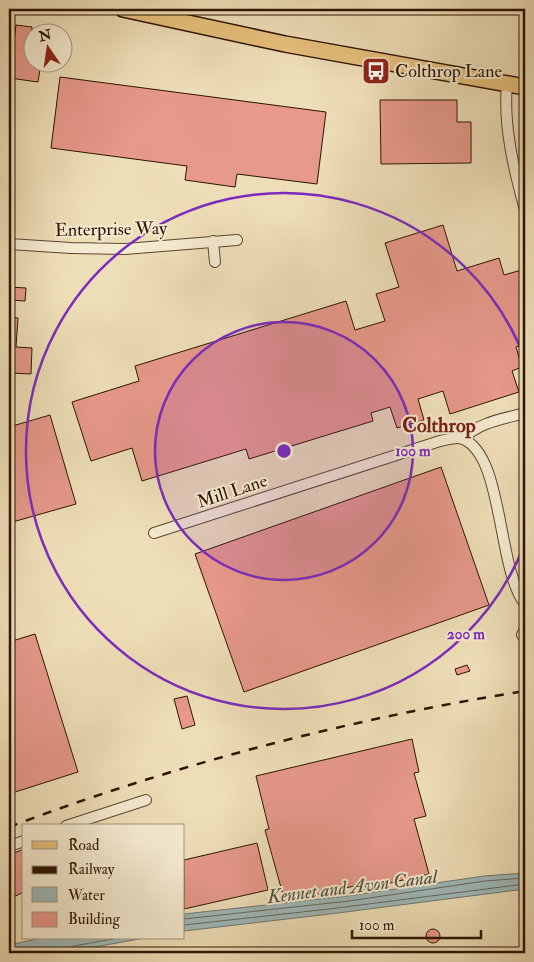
<svg xmlns="http://www.w3.org/2000/svg" width="534" height="962" viewBox="0 0 534 962" font-family="'IM FELL Double Pica',serif">
	<style>
		.water { fill: #9eb9b9; stroke: #707770 }
		.lines { fill: none; stroke-linecap: round; stroke-linejoin: round }
		.shore { stroke: #65665e; stroke-width: 1 }
		.building { fill: #e7998b; stroke: #2c1402 }
		.minor-casing { stroke: #5c462f; stroke-width: 12 }
		.primary-casing { stroke: #2c1402; stroke-width: 18 }
		.minor { stroke: #f4ead0; stroke-width: 10 }
		.primary { stroke: #e7bf7c; stroke-width: 15 }
		.rail { stroke: #2c1402; stroke-width: 2.5; stroke-dasharray: 9 9; stroke-linecap: butt }
		.ring { fill: none; stroke: #7b2cbf; stroke-width: 2.5 }
		.labels { text-anchor: middle; stroke-width: 4; stroke-linejoin: round; paint-order: stroke }
		.poi-label { font-size: 18px; fill: #2c1402; stroke: #f4ead0; text-anchor: start }
		.street-label { font-size: 18px; fill: #2c1402; stroke: #f4ead0 }
		.water-label { font-size: 19px; font-style: italic; fill: #544e42; stroke: #f4ead0 }
		.quarter-label { font-size: 20px; font-weight: bold; fill: #7a1f14; stroke: #f4ead0 }
		.centre { fill: #7b2cbf; stroke: #f4ead0; stroke-width: 2.5 }
		.ring-label { font-size: 15px; text-anchor: middle; font-weight: bold; fill: #7b2cbf; stroke: #f4ead0; stroke-width: 4; stroke-linejoin: round; paint-order: stroke }
	</style>
	<rect width="100%" height="100%" fill="#eedeb7"/>
	<filter id="stains"><feTurbulence type="fractalNoise" baseFrequency=".004" numOctaves="4"/><feColorMatrix values="0 0 0 0 .2 0 0 0 0 .09 0 0 0 0 .02 0 0 0 .5 -.17"/></filter>
	<radialGradient id="worn" r=".72"><stop offset=".6" stop-color="#630" stop-opacity="0"/><stop offset="1" stop-color="#630" stop-opacity=".3"/></radialGradient>
	<!-- water -->
	<g class="water">
		<polygon points="525,873 525,889 330,914 184,931 184,914 348,896 484,876"/>
		<polygon points="41,938 145,938 61,953 9,953 9,945"/>
	</g>
	<g class="lines">
		<!-- shore -->
		<g class="shore">
			<polyline points="184,919 349,901 485,881 525,878"/>
			<polyline points="184,925 329,909 525,884"/>
			<polyline points="69,953 70,949 74,946 118,938"/>
		</g>
	</g>
	<!-- building -->
	<g class="building">
		<polygon points="16,25 32,27 32,62 41,62 38,82 9,78"/>
		<polygon points="60,77 326,112 317,184 237,174 235,187 185,180 187,166 51,148"/>
		<polygon points="380,100 457,100 457,122 471,122 471,163 381,164"/>
		<polygon points="443,225 457,271 499,258 504,275 525,269 525,344 516,347 522,367 512,371 519,392 450,414 443,391 418,399 424,420 397,428 390,407 371,413 373,421 249,459 246,449 142,481 132,448 91,461 72,402 139,381 135,366 346,301 355,330 385,321 376,294 399,287 385,243"/>
		<polygon points="9,287 26,288 25,301 9,300"/>
		<polygon points="9,317 18,318 16,347 32,348 31,374 9,373"/>
		<polygon points="50,415 76,504 9,523 9,427"/>
		<polygon points="441,467 489,605 244,692 195,554"/>
		<polygon points="35,634 78,772 9,794 9,642"/>
		<polygon points="467,665 470,671 457,675 455,669"/>
		<polygon points="187,696 195,725 182,729 174,699"/>
		<polygon points="412,739 419,772 414,773 426,816 414,819 429,874 355,891 354,886 285,902 265,830 269,829 256,776"/>
		<polygon points="257,843 268,890 184,909 184,860"/>
		<polygon points="24,849 24,892 9,899 9,855"/>
		<circle cx="433" cy="936" r="7"/>
	</g>
	<g class="lines">
		<defs>
			<g id="minor">
				<path d="M507,84C503,126 514,170 525,210"/>
				<polyline points="213,241 215,262"/>
				<polyline points="9,244 71,248 125,249 237,240"/>
				<path d="M463,439C479,422 503,419 525,413"/>
				<path d="M154,533L440,441C447,440 456,436 463,439C504,456 497,569 525,604"/>
				<polyline points="522,635 525,629"/>
				<polyline points="66,826 146,800"/>
				<polyline points="9,846 24,841"/>
			</g>
			<polyline id="primary" points="123,9 285,44 525,87"/>
		</defs>
		<!-- minor casing -->
		<use href="#minor" class="minor-casing"/>
		<!-- primary casing -->
		<use href="#primary" class="primary-casing"/>
		<!-- minor -->
		<use href="#minor" class="minor"/>
		<!-- primary -->
		<use href="#primary" class="primary"/>
		<!-- rail -->
		<path class="rail" d="M9,827C176,764 349,719 525,691"/>
	</g>
	<!-- distance rings -->
	<circle cx="284" cy="451" r="129" fill="#7b2cbf" fill-opacity=".12"/>
	<g class="ring">
		<circle cx="284" cy="451" r="129"/>
		<path d="M525 543A258 258 0 1 1 525 359"/>
	</g>
	<!-- icons -->
	<defs>
		<symbol id="bus-square" viewBox="-11 -11 22 22"><rect x="-9" y="-9" width="18" height="18" rx="4" fill="#8f2418" stroke="#f4ead0"/><path d="M-5-6H5V4H4V6H2V4H-2V6H-4V4H-5ZM-3.5-4V0h7V-4ZM-3.5 1.2v1.5H-2V1.2ZM2 1.2v1.5H3.5V1.2Z" fill="#fff"/></symbol>
	</defs>
	<g fill-rule="evenodd">
		<use href="#bus-square" x="360" y="55" width="32" height="32"/>
	</g>
	<g class="labels">
		<!-- poi labels -->
		<g class="poi-label">
			<text x="395" y="77">Colthrop Lane</text>
		</g>
		<!-- street labels -->
		<g class="street-label">
			<text transform="translate(111 229) rotate(-1)" y="6">Enterprise Way</text>
			<text transform="translate(232 491) rotate(-18)" y="6">Mill Lane</text>
		</g>
		<!-- water labels -->
		<g class="water-label">
			<text transform="translate(352 886) rotate(-7)" y="7">Kennet and Avon Canal</text>
		</g>
		<!-- quarter labels -->
		<g class="quarter-label">
			<text x="439" y="432">Colthrop</text>
		</g>
	</g>
	<circle cx="284" cy="451" r="8" class="centre"/>
	<g class="ring-label">
		<text x="413" y="456">100 m</text>
		<text x="466" y="639">200 m</text>
	</g>
	<!-- margin -->
	<rect width="534" height="962" fill="none" stroke="#eedeb7" stroke-width="30"/>
	<rect x="10" y="10" width="514" height="942" fill="none" stroke="#2c1402" stroke-width="2.5"/>
	<rect x="15" y="15" width="504" height="932" fill="none" stroke="#2c1402"/>
	<!-- legend -->
	<rect x="22" y="824" width="162" height="115" fill="#f4ead0" stroke="#a4947e"/>
	<rect x="32" y="841" width="25" height="8" fill="#e7bf7c" stroke="#a4947e"/>
	<text x="68" y="850" font-size="15" fill="#2c1402">Road</text>
	<rect x="32" y="866" width="25" height="8" fill="#2c1402" stroke="#a4947e"/>
	<text x="68" y="874" font-size="15" fill="#2c1402">Railway</text>
	<rect x="32" y="887" width="25" height="15" fill="#9eb9b9" stroke="#a4947e"/>
	<text x="68" y="900" font-size="15" fill="#2c1402">Water</text>
	<rect x="32" y="912" width="25" height="15" fill="#e7998b" stroke="#a4947e"/>
	<text x="68" y="924" font-size="15" fill="#2c1402">Building</text>
	<!-- north arrow -->
	<g transform="translate(48 48) rotate(347)"><circle r="24" fill="#f4ead0" stroke="#a4947e"/>
	<path d="M0-4L9 19L0 12L-9 19Z" fill="#8f2418"/>
	<text y="-8" font-size="14" font-weight="bold" text-anchor="middle" fill="#2c1402">N</text>
	</g>
	<!-- scale -->
	<path d="M352 930v8h129v-8" fill="none" stroke="#2c1402" stroke-width="2.5"/>
	<text x="359" y="930" font-size="15" fill="#2c1402" stroke="#f4ead0" stroke-width="4" paint-order="stroke">100 m</text>
	<rect width="100%" height="100%" filter="url(#stains)"/>
	<rect width="100%" height="100%" fill="url(#worn)"/>
</svg>
